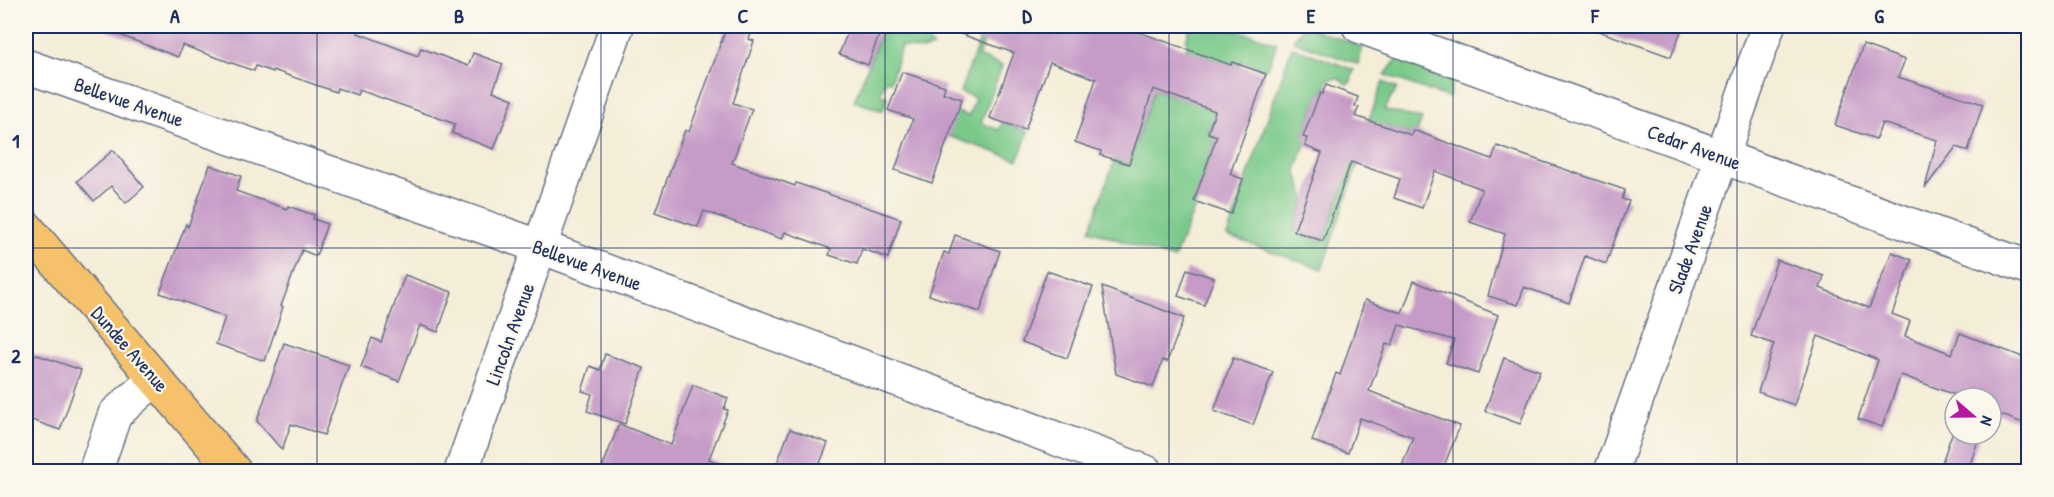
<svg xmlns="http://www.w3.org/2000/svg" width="2054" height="497" viewBox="0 0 2054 497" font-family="'Patrick Hand',sans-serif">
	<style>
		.green { fill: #79c989; stroke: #4a7c74; stroke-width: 1.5 }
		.building { fill: #c69bc7 }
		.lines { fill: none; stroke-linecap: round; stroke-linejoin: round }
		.minor-casing { stroke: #677288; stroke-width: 36 }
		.major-casing { stroke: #677288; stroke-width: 36 }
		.minor { stroke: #fff; stroke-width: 33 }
		.major { stroke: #f5c16b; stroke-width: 33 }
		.grid { fill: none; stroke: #1b2f5e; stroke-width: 1.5; stroke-opacity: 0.55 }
		.labels { text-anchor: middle; stroke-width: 4.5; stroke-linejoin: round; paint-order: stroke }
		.street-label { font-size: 20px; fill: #1b2f5e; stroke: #fbf7ec }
		.neatline { fill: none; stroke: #1b2f5e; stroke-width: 2 }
		.grid-label { font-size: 20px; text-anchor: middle; font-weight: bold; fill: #1b2f5e }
	</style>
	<rect width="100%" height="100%" fill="#fbf7ec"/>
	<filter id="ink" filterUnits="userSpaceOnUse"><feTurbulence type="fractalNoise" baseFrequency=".0167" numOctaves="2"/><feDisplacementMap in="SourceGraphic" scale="12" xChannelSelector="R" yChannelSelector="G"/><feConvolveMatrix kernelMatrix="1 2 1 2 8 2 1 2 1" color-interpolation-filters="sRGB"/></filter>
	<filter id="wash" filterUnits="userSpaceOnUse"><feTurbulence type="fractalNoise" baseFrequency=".008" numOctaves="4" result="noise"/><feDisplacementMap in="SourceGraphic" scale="24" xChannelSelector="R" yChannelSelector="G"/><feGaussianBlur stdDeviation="1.35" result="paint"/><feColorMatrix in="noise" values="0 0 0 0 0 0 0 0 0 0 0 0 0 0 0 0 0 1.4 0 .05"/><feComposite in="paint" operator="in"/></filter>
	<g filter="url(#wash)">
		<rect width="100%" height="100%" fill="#f4edd7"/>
		<!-- green -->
		<g class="green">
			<polygon points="880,26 923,26 925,37 933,47 921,50 901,46 891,81 886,80 880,94 887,97 883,111 854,101 881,33 877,32"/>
			<polygon points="985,26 998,26 992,44 984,42 978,56 1002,66 981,123 999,130 1002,122 1028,132 1018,160 945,135 954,111 969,116 975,98 960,92"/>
			<polygon points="1191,26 1225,26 1277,43 1268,68 1262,69 1242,60 1240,65 1232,62 1208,132 1217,136 1194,201 1197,202 1174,259 1090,230 1115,159 1129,164 1154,90 1189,101 1191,51 1186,49 1188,44 1186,40"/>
			<polygon points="1304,26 1363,47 1358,64 1293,41"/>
			<polygon points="1292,47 1354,70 1350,83 1346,84 1339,78 1329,79 1322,94 1320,94 1303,136 1307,138 1296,170 1305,199 1294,231 1323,241 1383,82 1397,88 1384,110 1422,119 1417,132 1413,131 1411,135 1387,127 1383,135 1363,149 1322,269 1227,236"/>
			<polygon points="1397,59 1452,80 1449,98 1385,75"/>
		</g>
		<g id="blocks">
			<!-- building -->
			<g class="building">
				<polygon points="102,26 360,26 358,33 418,56 421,48 468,66 473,53 503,64 493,91 513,99 494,149 452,133 455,124 359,90 357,95 337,88 336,92 273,70 273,72 256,66 254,71 182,45 178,57 101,28"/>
				<polygon points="727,26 754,26 749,39 754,41 733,103 752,109 732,163 795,186 796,183 901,219 888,258 862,249 857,264 829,255 831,249 785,232 782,239 704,211 698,227 655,212 685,130 689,132"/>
				<polygon points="850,26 879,35 868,65 839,54"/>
				<polygon points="948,26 1122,26 1231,65 1232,62 1266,74 1230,174 1243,179 1231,214 1194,201 1217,136 1208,133 1215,111 1153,89 1129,164 1100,155 1101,151 1075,142 1096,79 1050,62 1025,130 990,118 1014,53 947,29"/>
				<polygon points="1593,26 1683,26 1671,57 1593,29"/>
				<polygon points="1863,45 1905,60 1898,77 1983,104 1968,151 1956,147 1925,188 1937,140 1882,123 1876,139 1835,125"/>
				<polygon points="902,72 945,86 943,93 962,99 932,183 895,170 913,119 888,110"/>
				<polygon points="1326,85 1358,97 1355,106 1359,107 1355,116 1411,135 1413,130 1492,159 1497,146 1625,190 1622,199 1629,201 1606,264 1585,256 1569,303 1524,287 1518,305 1488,296 1505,234 1470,222 1482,189 1435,171 1422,208 1394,198 1400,179 1351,162 1323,241 1294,231 1322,153 1305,146 1307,138 1303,137 1320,93 1322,94"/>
				<polygon points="113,150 144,187 126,203 111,186 94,201 77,181"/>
				<polygon points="210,165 241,176 236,191 287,209 288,206 314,215 313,219 327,224 316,256 302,250 281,306 283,307 265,361 216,344 225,317 160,293 186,224 188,227"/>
				<polygon points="955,235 1000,251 980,312 929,295 944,252 949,254"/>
				<polygon points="1892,252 1912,260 1892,314 1910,321 1905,336 1952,354 1960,333 2028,359 2028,425 1991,411 1991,398 1963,398 1901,375 1882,427 1858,419 1878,360 1818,336 1794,405 1758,392 1774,344 1751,336 1777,260 1824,276 1820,288 1869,308"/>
				<polygon points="1187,269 1214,278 1204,305 1178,296"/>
				<polygon points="1047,271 1093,287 1067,358 1022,342"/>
				<polygon points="405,275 452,292 438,332 420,325 399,381 361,367 372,338 381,342"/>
				<polygon points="1414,281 1498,315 1478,374 1446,363 1454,340 1399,325 1392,346 1386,344 1369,391 1460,426 1442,471 1400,471 1413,437 1360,418 1348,453 1312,441 1336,373 1340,375 1365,300 1402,313"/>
				<polygon points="1102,287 1184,318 1167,362 1163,360 1153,387 1116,374"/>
				<polygon points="284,343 349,365 324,435 291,424 282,450 257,421"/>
				<polygon points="26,351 81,370 60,430 26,418"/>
				<polygon points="605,354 644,368 625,424 587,411 592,394 582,391 590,366 600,370"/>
				<polygon points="1233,358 1273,372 1253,425 1214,411"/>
				<polygon points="1504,358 1540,371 1520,424 1485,411"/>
				<polygon points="693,385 728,398 724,409 728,410 709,459 735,470 734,471 601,471 619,424 671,445"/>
				<polygon points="1955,425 1955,434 1980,434 1968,471 1939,471"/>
				<polygon points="790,429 828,443 817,471 774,471"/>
			</g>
		</g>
	</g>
	<g filter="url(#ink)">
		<use href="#blocks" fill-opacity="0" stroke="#677288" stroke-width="1.5"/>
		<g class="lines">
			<defs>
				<g id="minor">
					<polyline points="1359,26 2028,267"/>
					<polyline points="26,66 541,247 1146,472"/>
					<polyline points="95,472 115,414 155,379"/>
					<polyline points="461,472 617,26"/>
					<polyline points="1611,472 1768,26"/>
				</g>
				<polyline id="major" points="26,227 235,472"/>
			</defs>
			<!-- minor casing -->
			<use href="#minor" class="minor-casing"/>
			<!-- major casing -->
			<use href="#major" class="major-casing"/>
			<!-- minor -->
			<use href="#minor" class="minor"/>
			<!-- major -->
			<use href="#major" class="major"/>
		</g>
	</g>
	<!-- grid -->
	<path class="grid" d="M317,26V472M601,26V472M885,26V472M1169,26V472M1453,26V472M1737,26V472M26,248H2028"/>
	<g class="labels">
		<!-- street labels -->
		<g class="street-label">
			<text transform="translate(129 102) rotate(19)" y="7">Bellevue Avenue</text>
			<text transform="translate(1694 147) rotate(20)" y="7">Cedar Avenue</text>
			<text transform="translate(1690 249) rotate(-70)" y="7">Slade Avenue</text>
			<text transform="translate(587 265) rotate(20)" y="7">Bellevue Avenue</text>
			<text transform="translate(510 334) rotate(-70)" y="7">Lincoln Avenue</text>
			<text transform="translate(130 349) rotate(49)" y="7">Dundee Avenue</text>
		</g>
	</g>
	<!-- margin -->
	<rect width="2054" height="497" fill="none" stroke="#fbf7ec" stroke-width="66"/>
	<!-- north arrow -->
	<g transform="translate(1973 416) rotate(110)"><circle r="28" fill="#fbf7ec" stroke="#a1a7b3" stroke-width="1.5"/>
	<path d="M0-4.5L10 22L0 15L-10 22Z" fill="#b5179e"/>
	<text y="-9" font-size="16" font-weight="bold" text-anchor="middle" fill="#1b2f5e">N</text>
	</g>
	<rect x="33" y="33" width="1988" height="431" class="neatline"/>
	<g class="grid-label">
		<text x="175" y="23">A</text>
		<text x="459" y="23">B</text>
		<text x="743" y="23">C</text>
		<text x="1027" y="23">D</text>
		<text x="1311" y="23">E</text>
		<text x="1595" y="23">F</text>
		<text x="1879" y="23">G</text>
		<text x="16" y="148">1</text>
		<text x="16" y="363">2</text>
	</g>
</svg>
